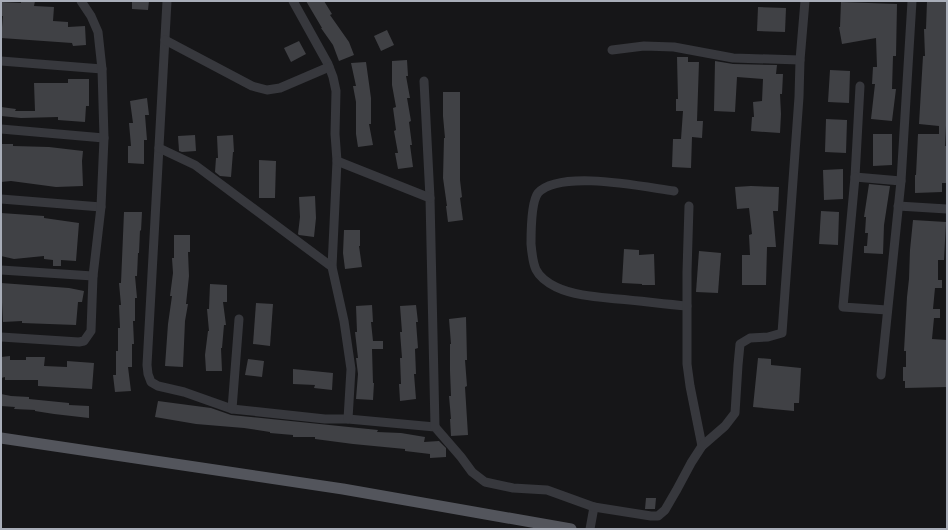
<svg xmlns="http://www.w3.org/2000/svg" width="948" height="530" viewBox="0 0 948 530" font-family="'Source Sans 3',sans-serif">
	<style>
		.building { fill: #404145 }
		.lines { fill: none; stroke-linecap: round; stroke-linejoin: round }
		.minor { stroke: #37383d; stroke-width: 9 }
		.major { stroke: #53555c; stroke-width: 11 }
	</style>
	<rect width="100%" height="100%" fill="#161618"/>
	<!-- building -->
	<g class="building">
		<polygon points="21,1 35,1 34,6 54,7 53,21 68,22 68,27 85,26 86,45 73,46 72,43 1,38 3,16 1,16 1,2 21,3"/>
		<polygon points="132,1 149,1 148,10 132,9"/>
		<polygon points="306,1 324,1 332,14 330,15 349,42 354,55 339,61 333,45 321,28 322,28"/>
		<polygon points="927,1 947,1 947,126 946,126 945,146 947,146 947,183 942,183 942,192 915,193 915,175 916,175 918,134 939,134 939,126 919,124 923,56 925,56 924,29 926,29"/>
		<polygon points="841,2 897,4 896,56 893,56 892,89 896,89 892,121 871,119 875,84 872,84 873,67 877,67 876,38 842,44 839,27 840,27"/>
		<polygon points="758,7 786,8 785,32 757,31"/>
		<polygon points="387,30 394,45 381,51 374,36"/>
		<polygon points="299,41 306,54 291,62 284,48"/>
		<polygon points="677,57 688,57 688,62 699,62 697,121 703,121 702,138 692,137 691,168 672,167 673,139 681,139 683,111 676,111 676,99 678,99"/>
		<polygon points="407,60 408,76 406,76 410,98 407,98 411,121 409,122 412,145 410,145 413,167 398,169 395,153 398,153 394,131 396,130 393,108 396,107 392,85 392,61"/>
		<polygon points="715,61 733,64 777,65 776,74 783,74 782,94 780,94 781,114 780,133 751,131 752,117 754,117 753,102 762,101 763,79 737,77 735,112 714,111"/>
		<polygon points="366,62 371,98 371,124 369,124 373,145 358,147 356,134 356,102 353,86 356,86 351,63"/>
		<polygon points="830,70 850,71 849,103 828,102"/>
		<polygon points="68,79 89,79 89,106 86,106 85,122 58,120 58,117 21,118 1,116 1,107 16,109 15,111 35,111 34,83 68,83"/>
		<polygon points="443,92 460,92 460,180 462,197 460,198 463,220 448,222 446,206 447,206 443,178 444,138 445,138 443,116"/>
		<polygon points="147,98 149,115 145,115 147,140 144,140 144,164 128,163 128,146 131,146 129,123 133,123 130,101"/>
		<polygon points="826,119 847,120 846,153 825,152"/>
		<polygon points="873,134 892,134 892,165 873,166"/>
		<polygon points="195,135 196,151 182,152 179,151 178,136"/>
		<polygon points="233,135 234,152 233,152 231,177 220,176 215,172 216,158 218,158 217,136"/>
		<polygon points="1,144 13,144 13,146 49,147 83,151 82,161 83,186 56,187 11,181 1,182"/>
		<polygon points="259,160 276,161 275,198 259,198"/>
		<polygon points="843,169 843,199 824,200 823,170"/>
		<polygon points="869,184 890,186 884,225 883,254 864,253 864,246 867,246 868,233 865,233 866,217 864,217"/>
		<polygon points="751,186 779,187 778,211 773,211 776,247 767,247 766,285 742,285 742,255 750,255 749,235 752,234 749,208 737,209 735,187"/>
		<polygon points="315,196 316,218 314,237 299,235 298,234 300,217 299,197"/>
		<polygon points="821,211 839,212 838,245 819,244"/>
		<polygon points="124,212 142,212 141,231 140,230 139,253 138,253 137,276 135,276 137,298 135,298 135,321 133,321 134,344 132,344 132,367 128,367 131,391 115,392 113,375 116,375 116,351 118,351 118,328 120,328 119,305 121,305 119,283 121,283"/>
		<polygon points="1,213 44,216 44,218 79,223 76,261 61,260 61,266 53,266 53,260 44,259 44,256 14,259 1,256"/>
		<polygon points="913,220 946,222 944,260 938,260 938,280 942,280 942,288 935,288 933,309 940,309 940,318 934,318 932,339 947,340 947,387 905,388 905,381 903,381 903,367 906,367 906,351 904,351 907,297 909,279 910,250"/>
		<polygon points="344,230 360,230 360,246 359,246 362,267 345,269 343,253"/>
		<polygon points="174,235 190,235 190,252 188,252 189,276 186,304 188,304 185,321 183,367 165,366 168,324 172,296 170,296 173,273 172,258 174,258"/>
		<polygon points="624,249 639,250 639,255 654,254 655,285 642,285 642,284 622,283"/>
		<polygon points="699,251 721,253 718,293 696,292"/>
		<polygon points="1,283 69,288 84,291 82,302 78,302 76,325 22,323 22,321 3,322"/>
		<polygon points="210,284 227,285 227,302 223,302 226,325 224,325 222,348 221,348 222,371 206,371 205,355 208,331 209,331 207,309 209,309"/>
		<polygon points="256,303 273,304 270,346 253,344"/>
		<polygon points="372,305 373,322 371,322 373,341 383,341 383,349 372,349 373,383 374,383 373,400 356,399 358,374 356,358 358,358 355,332 357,332 356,306"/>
		<polygon points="416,305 418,322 416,322 418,348 415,349 416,374 414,374 416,399 400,401 399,384 401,384 400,358 402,358 400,332 402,332 400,306"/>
		<polygon points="466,317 467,360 465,360 467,386 465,387 468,435 451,436 450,419 451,419 449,396 451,396 450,371 450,344 451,344 449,319"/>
		<polygon points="10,356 10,360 26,360 26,357 45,357 44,366 67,367 67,361 94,363 92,389 38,386 38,380 5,380 5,377 1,378 1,357"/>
		<polygon points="758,358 771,359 771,365 801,368 799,403 794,403 794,411 753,407"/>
		<polygon points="248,359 264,361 262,377 245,375"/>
		<polygon points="293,369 333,373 332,390 314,388 315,385 293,384"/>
		<polygon points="1,394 11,396 29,397 29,399 69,403 69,405 89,406 89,418 54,414 35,411 35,410 14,409 15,407 1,406"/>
		<polygon points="158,401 211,408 231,415 378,430 377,432 401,433 425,437 424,442 439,441 446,448 446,457 430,458 430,454 405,451 405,449 353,444 315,439 315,437 293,437 293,435 270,433 270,432 244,428 196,424 155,417"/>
		<polygon points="646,498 656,498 655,509 645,509"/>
	</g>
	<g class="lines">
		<!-- minor -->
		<g class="minor">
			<polyline points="167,1 147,365 148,374 151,382 158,386 184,392 232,409 325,419 348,419 435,427 461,457 472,472 485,482 513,488 547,490 594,507 590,529"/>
			<polyline points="293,1 328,64 333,77 336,91 335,134 337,161 332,267"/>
			<polyline points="165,40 252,86 267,90 280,88 329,67"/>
			<polyline points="612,50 644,46 674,47 733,58 800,60"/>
			<polyline points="1,61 102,69"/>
			<polyline points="424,81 430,198 435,427"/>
			<polyline points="860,86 855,177 901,181"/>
			<polyline points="1,129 104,138"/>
			<polyline points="159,148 195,165 332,267 344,321 351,369 348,419"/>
			<polyline points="337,161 430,198"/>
			<polyline points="855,177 843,307 887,310"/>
			<path d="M674,191C644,187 560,169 538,193C531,202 531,232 531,244C533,266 534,276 556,287C575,296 598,297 618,299C641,301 664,304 687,306"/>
			<polyline points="1,199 101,207"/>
			<polyline points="689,206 687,272 687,364 690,386 702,446"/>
			<polyline points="898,206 947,209"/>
			<polyline points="1,270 93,276"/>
			<polyline points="1,337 79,342 84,341 91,331 93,276 101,207 104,138 102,69 98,32 91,16 81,1"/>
			<polyline points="881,375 901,181 912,1"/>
			<polyline points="232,409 239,319"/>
			<polyline points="594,507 651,516 658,516 665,510 676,491 691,463 702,446 725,426 735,413 738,365 740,344 750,338 768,337 782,333 799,97 800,60 805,1"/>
		</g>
		<!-- major -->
		<polyline class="major" points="1,438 343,489 571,529"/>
	</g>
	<!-- border -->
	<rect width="948" height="530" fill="none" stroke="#a8adb8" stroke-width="4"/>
</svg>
